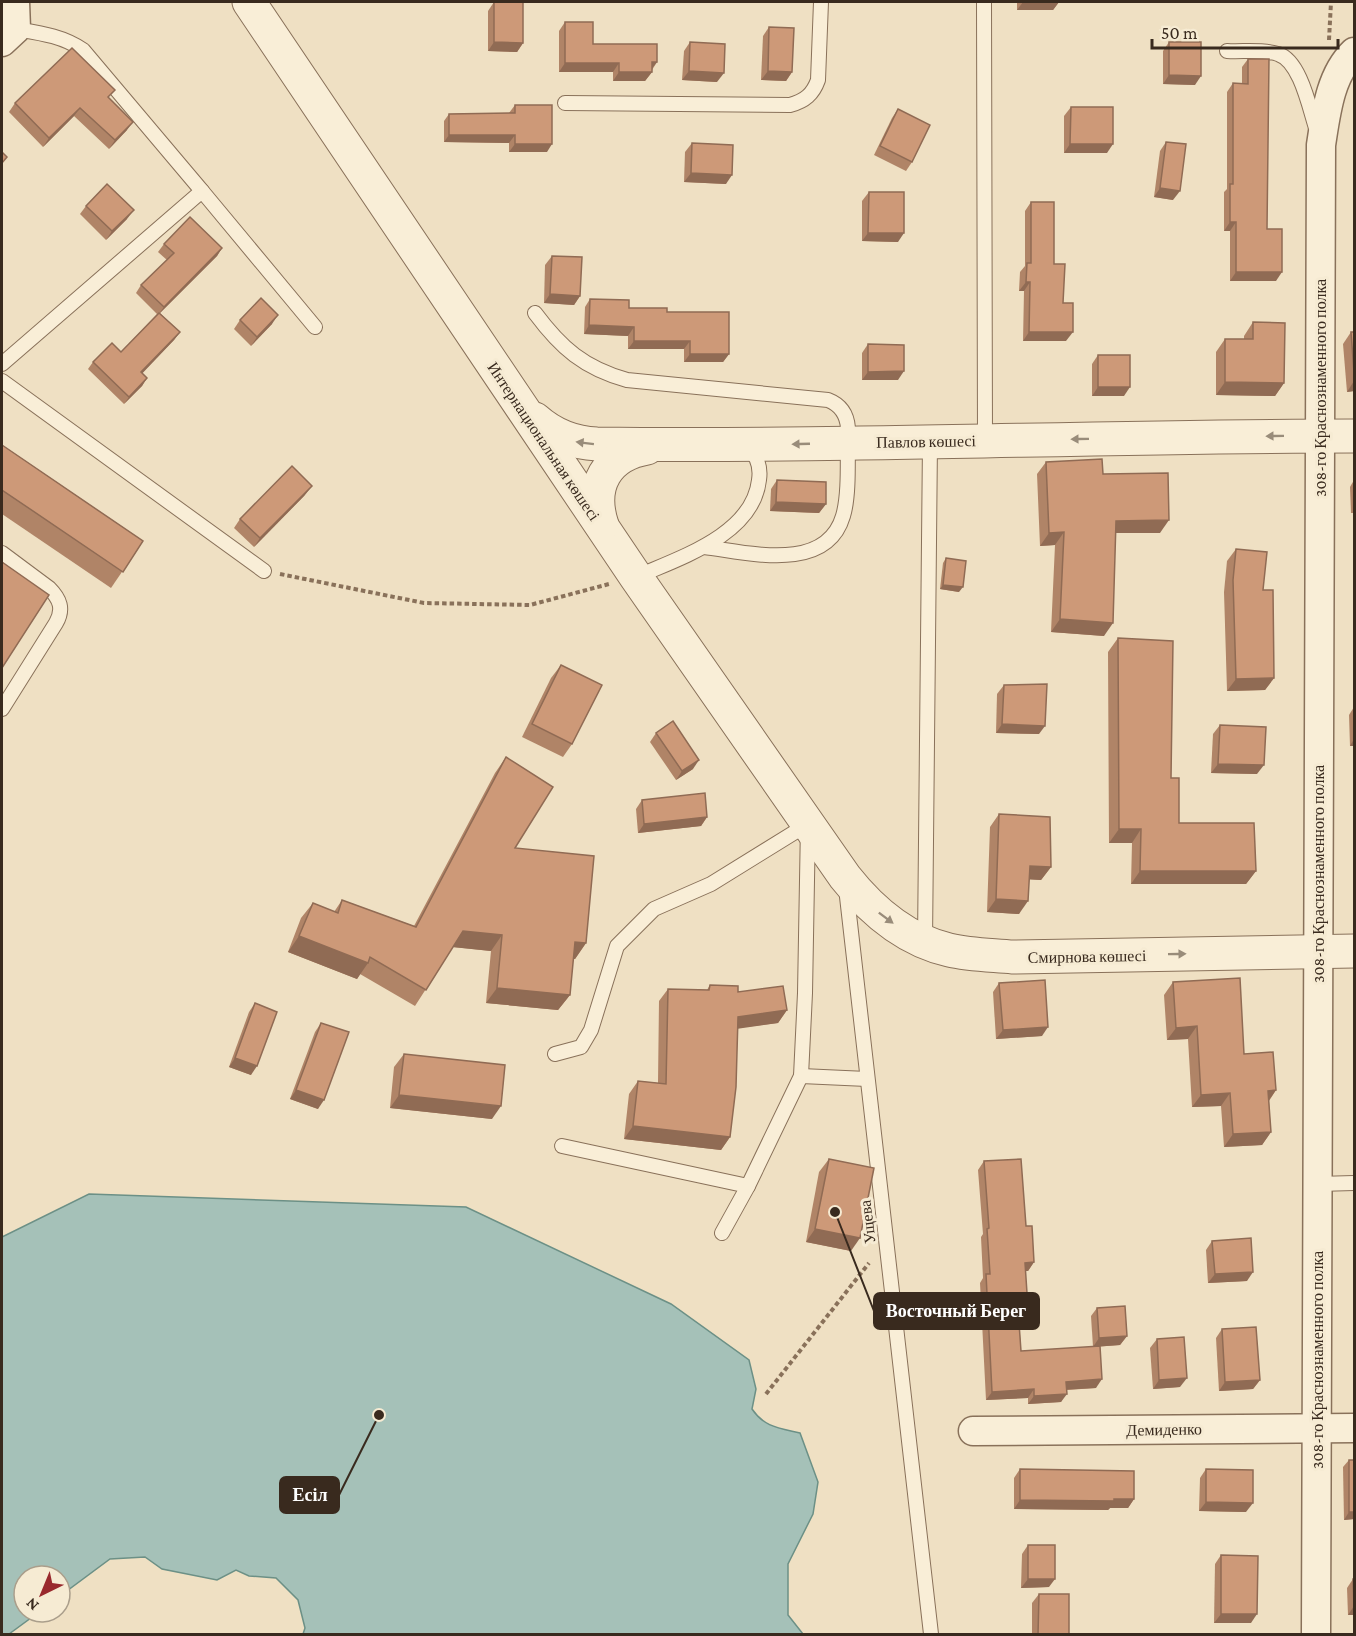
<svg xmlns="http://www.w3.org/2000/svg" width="1356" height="1636" viewBox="0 0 1356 1636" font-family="'Crimson Pro',serif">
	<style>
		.water { fill: #a5c1b8; stroke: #6c9086; stroke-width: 1.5 }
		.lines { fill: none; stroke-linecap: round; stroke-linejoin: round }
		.service-casing { stroke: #89715a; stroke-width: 16 }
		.minor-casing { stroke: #89715a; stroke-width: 31 }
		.tertiary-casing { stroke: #89715a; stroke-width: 35 }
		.path { stroke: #89715a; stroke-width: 4; stroke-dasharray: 4.5 3; stroke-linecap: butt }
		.service { stroke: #f9eed7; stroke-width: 14 }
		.minor { stroke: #f9eed7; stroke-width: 28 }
		.tertiary { stroke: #f9eed7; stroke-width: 33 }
		.wall { fill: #b08467 }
		.shaded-wall { fill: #906b54 }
		.building { fill: #cd9978; stroke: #906b54; stroke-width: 1.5 }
		.oneway { fill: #998c7a }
		.labels { text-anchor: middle; stroke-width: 6; stroke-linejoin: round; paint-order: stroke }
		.street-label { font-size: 16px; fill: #392a1e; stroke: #f6ebd3 }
		.leader { fill: none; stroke: #392a1e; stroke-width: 2 }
		.callout-dot { fill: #392a1e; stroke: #f6ebd3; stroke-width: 2 }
		.callout { fill: #392a1e; stroke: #392a1e; stroke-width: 2 }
		.callout-label { font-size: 18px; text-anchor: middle; font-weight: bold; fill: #fff }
	</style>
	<rect width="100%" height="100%" fill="#efe0c3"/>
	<!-- water -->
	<path class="water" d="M89,1194L466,1207L671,1304L749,1360L756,1389L752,1409C764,1427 779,1428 800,1433L818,1482L813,1514L788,1564V1615L803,1634H303L305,1628L298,1600L276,1578L249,1576L236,1570L217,1580L162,1569L145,1557L110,1559L60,1596V1576H24V1612H39L9,1634H2V1237Z"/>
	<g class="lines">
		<defs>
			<g id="service">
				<polyline points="984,2 985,440"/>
				<path d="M1227,51C1242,52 1263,49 1278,54C1301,61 1310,111 1317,131"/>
				<path d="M565,103L790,105C805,101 813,94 818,80L821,2"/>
				<polyline points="202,191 315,327"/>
				<path d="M535,313C561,348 584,368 627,380L828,400C841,405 847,415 848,428C847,453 850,493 843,516C826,574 747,552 704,547"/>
				<path d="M2,364L202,191L83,50C63,36 40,33 16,29"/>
				<polyline points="2,381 264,571"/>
				<path d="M2,553L49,588C60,599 64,609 56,623L2,709"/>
				<path d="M636,577C679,558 753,535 759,480C761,467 757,455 747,447"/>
				<polyline points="846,888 931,1634"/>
				<polyline points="925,941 930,442"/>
				<polyline points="555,1054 581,1047 591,1030 617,946 654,909 711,884 808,824 805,993 801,1076 748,1186 722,1233"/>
				<polyline points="801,1076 867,1079"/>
				<polyline points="562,1146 748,1186"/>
				<polyline points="1318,1184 1354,1183"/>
			</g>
			<g id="minor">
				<polyline points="2,42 16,29 15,2"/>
				<polyline points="973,1431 1354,1428"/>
				<path d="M1316,1634L1321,145C1326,113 1330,75 1354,52"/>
			</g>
			<g id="tertiary">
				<path d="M249,2L636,577L845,877C871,910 906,940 949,950C970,955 992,955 1013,957L1354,951"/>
				<path d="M535,419C553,435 573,443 597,444C849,447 1102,436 1354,436"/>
				<path d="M602,525C589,485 607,455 647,448"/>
			</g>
		</defs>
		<!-- service casing -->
		<use href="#service" class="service-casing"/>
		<!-- minor casing -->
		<use href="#minor" class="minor-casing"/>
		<!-- tertiary casing -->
		<use href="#tertiary" class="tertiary-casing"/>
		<!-- path -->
		<g class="path">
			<polyline points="1329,40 1331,2"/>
			<polyline points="280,574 424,603 530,605 609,584"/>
			<polyline points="766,1394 869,1263"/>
		</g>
		<!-- service -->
		<use href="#service" class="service"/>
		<!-- minor -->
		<use href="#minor" class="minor"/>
		<!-- tertiary -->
		<use href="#tertiary" class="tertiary"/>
	</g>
	<!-- wall -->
	<g class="wall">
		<polygon points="494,2 523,43 517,52 488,51 488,11"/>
		<polygon points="1017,2 1059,2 1053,10 1017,10"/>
		<polygon points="565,22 593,44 657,62 652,70 652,72 645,81 613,81 613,72 559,72 559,31"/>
		<polygon points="769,27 792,72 786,81 761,80 763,36"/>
		<polygon points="690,42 717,82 682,80 684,51"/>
		<polygon points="1169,42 1195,85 1163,84 1163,51"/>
		<polygon points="1248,59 1267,229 1276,281 1230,281 1230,231 1224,231 1224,192 1227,189 1227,92 1233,83 1242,84 1242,67"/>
		<polygon points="109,98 127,130 109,149 74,116 43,147 9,112 15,103"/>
		<polygon points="515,105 547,152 509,152 509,143 444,142 444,121 449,114 509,113"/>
		<polygon points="1071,107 1107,153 1064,153 1064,116"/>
		<polygon points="898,109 912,162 906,171 874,155 892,118"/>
		<polygon points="1166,142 1173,200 1154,197 1160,151"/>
		<polygon points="692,143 726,184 684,182 685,152"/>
		<polygon points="869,192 898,242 862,241 862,201"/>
		<polygon points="1031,202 1054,264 1063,303 1066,341 1023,341 1024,291 1019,291 1020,272 1025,266 1025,211"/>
		<polygon points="86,206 127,219 106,240 80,214"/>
		<polygon points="164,244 222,248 217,256 160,313 180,332 174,340 142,373 147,378 142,386 124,404 88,369 93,362 121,352 157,314 136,293 141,285 167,260 158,252"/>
		<polygon points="552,256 580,296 574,305 544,303 545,265"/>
		<polygon points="590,299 629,308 667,312 729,354 723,362 684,362 684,349 628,349 628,336 584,334 585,307"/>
		<polygon points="240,320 272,324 251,346 234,329"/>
		<polygon points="1253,322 1284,383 1275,396 1216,395 1216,352 1225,339 1244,339 1244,336"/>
		<polygon points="1351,332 1354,332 1354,391 1347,392 1343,344"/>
		<polygon points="868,344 898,380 862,380 862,353"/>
		<polygon points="1098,355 1124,396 1092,396 1092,364"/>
		<polygon points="2,445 143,541 111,588 2,514"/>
		<polygon points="1046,462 1103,474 1160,533 1116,533 1104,636 1051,632 1055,545 1040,546 1037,474"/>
		<polygon points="777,480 826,504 819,513 770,511 771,489"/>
		<polygon points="1354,480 1354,513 1351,513 1350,487"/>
		<polygon points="305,495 254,547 234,528 240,519"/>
		<polygon points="1236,549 1263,590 1274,678 1265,690 1227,691 1224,592 1227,561"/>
		<polygon points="946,558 959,592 940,589 943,563"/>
		<polygon points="1118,638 1171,778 1179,823 1256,871 1246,884 1131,884 1132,843 1109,843 1108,652"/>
		<polygon points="561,665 572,744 563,757 522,737 551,678"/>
		<polygon points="1004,685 1039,734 996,733 997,694"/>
		<polygon points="1354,707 1354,746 1350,746 1349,715"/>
		<polygon points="1220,725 1257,774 1211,773 1213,734"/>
		<polygon points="656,733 693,769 676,780 650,742"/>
		<polygon points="506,757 515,848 586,943 575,959 573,959 570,995 558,1010 486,1003 491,951 453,947 415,1006 360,974 357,979 288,952 301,918 313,903 334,912 342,900 414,926 495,773"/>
		<polygon points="642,800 707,817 701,826 638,833 636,809"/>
		<polygon points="999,814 1051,867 1041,880 1029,879 1019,914 987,912 990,827"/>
		<polygon points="1173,982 1276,1090 1269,1101 1271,1132 1262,1145 1224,1147 1221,1106 1192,1107 1188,1039 1167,1040 1164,995"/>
		<polygon points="999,983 1042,1036 996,1039 993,992"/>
		<polygon points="710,985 738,992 787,1010 778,1023 737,1028 730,1137 721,1150 624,1139 629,1094 638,1081 658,1083 659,1001 668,989 707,990"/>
		<polygon points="255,1003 251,1075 229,1067 249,1012"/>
		<polygon points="321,1023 318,1109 290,1099 315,1032"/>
		<polygon points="404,1054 492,1119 390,1108 394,1067"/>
		<polygon points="829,1159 851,1251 806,1242 819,1172"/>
		<polygon points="984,1161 1026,1226 1034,1262 1028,1271 1025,1271 1022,1317 1019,1317 1021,1351 1096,1388 1067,1390 1061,1402 1028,1404 1028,1398 986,1400 980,1283 983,1278 981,1237 983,1234 978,1170"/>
		<polygon points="1212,1241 1247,1281 1208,1283 1206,1250"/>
		<polygon points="1097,1308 1127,1336 1120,1345 1093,1347 1091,1316"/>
		<polygon points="1222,1329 1260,1380 1253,1389 1219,1391 1216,1338"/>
		<polygon points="1157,1339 1180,1387 1153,1389 1150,1348"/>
		<polygon points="1349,1460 1354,1519 1344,1520 1343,1467"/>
		<polygon points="1020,1469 1134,1499 1128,1508 1110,1508 1108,1510 1014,1509 1014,1478"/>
		<polygon points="1206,1469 1246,1512 1199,1511 1200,1478"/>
		<polygon points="1028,1545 1049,1587 1021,1588 1022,1554"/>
		<polygon points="1221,1555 1251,1623 1214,1623 1215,1564"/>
		<polygon points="1353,1579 1354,1579 1354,1615 1348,1615 1347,1588"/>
		<polygon points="1039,1594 1069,1635 1032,1635 1032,1603"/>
	</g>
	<!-- shaded-wall -->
	<g class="shaded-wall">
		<polygon points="1023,2 1059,2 1053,10 1017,10"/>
		<polygon points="494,42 523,43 517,52 488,51"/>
		<polygon points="652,62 657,62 650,71"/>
		<polygon points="565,63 619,63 613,72 559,72"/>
		<polygon points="689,71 724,73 717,82 682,80"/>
		<polygon points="768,71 792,72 786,81 761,80"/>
		<polygon points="619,72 652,72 645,81 613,81"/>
		<polygon points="1169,75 1201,76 1195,85 1163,84"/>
		<polygon points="80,108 74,116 43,147 49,138"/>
		<polygon points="133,122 127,130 109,149 115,140"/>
		<polygon points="449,135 515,135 509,143 444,142"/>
		<polygon points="515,144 552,144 547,152 509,152"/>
		<polygon points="1070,144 1113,144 1107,153 1064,153"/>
		<polygon points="691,173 732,175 726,184 684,182"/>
		<polygon points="1160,188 1180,191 1173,200 1154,197"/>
		<polygon points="134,210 127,219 106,240 112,231"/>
		<polygon points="1230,222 1236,222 1230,231 1224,231"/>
		<polygon points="868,233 904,233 898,242 862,241"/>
		<polygon points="222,248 217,256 158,315 164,307"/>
		<polygon points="1236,272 1282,272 1276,281 1230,281"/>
		<polygon points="1026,282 1030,282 1024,291 1019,291"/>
		<polygon points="550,294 580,296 574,305 544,303"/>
		<polygon points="278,315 272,324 251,346 257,337"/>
		<polygon points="589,325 634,327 628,336 584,334"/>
		<polygon points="180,332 174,340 136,380 141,372"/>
		<polygon points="1029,332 1073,332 1066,341 1023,341"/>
		<polygon points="634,341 690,341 684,349 628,349"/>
		<polygon points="690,354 729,354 723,362 684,362"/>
		<polygon points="904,371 898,380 862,380 868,372"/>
		<polygon points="147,378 142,386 124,404 129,397"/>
		<polygon points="1354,381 1354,391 1347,392"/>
		<polygon points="1225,382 1284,383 1275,396 1216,395"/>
		<polygon points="1098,387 1130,387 1124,396 1092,396"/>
		<polygon points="312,486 305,495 254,547 260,538"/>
		<polygon points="776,502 826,504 819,513 770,511"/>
		<polygon points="1169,520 1160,533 1108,533 1116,521"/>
		<polygon points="1064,532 1055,545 1040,546 1049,533"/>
		<polygon points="943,585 963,587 959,592 940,589"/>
		<polygon points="1060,619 1113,623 1104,636 1051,632"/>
		<polygon points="1274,678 1265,690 1227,691 1236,679"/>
		<polygon points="1002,724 1045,726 1039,734 996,733"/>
		<polygon points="1354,739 1354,746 1350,746"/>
		<polygon points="699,760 693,769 676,780 682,771"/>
		<polygon points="1218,764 1264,765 1257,774 1211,773"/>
		<polygon points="707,817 701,826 638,833 644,824"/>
		<polygon points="1119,829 1141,829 1132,843 1109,843"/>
		<polygon points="1030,866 1051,867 1041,880 1020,879"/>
		<polygon points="1140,871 1256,871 1246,884 1131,884"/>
		<polygon points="996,899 1028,901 1019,914 987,912"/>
		<polygon points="463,931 502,935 491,951 452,947"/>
		<polygon points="299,936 368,963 357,979 288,952"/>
		<polygon points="575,942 586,943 575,959 564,958"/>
		<polygon points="497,988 570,995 558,1010 486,1003"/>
		<polygon points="787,1010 778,1023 729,1030 738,1017"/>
		<polygon points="1197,1026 1188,1039 1167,1040 1176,1028"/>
		<polygon points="1048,1027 1042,1036 996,1039 1003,1030"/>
		<polygon points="235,1058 257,1066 251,1075 229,1067"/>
		<polygon points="296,1090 324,1100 318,1109 290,1099"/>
		<polygon points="1276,1090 1267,1103 1268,1091"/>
		<polygon points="1230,1093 1221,1106 1192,1107 1201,1095"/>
		<polygon points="399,1095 501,1106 492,1119 390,1108"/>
		<polygon points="633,1126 730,1137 721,1150 624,1139"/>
		<polygon points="1271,1132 1262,1145 1224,1147 1233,1134"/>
		<polygon points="815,1229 860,1238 851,1251 806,1242"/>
		<polygon points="1034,1262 1028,1271 1019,1271 1025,1263"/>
		<polygon points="1253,1272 1247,1281 1208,1283 1215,1274"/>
		<polygon points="1028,1308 1022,1317 1012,1317 1018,1309"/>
		<polygon points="1127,1336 1120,1345 1093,1347 1099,1338"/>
		<polygon points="1187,1378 1180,1387 1153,1389 1159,1380"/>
		<polygon points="1102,1379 1096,1388 1060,1390 1066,1382"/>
		<polygon points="1260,1380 1253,1389 1219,1391 1225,1382"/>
		<polygon points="1034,1389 1028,1398 986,1400 992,1392"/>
		<polygon points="1067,1394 1061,1402 1028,1404 1034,1396"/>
		<polygon points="1114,1499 1134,1499 1128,1508 1110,1508 1108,1510 1014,1509 1020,1500"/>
		<polygon points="1206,1502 1253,1503 1246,1512 1199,1511"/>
		<polygon points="1349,1512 1354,1512 1354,1519 1344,1520"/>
		<polygon points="1028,1579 1055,1579 1049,1587 1021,1588"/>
		<polygon points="1354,1606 1354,1615 1348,1615"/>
		<polygon points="1221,1614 1257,1614 1251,1623 1214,1623"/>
	</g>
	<!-- building -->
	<g class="building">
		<polygon points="494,2 523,2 523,43 494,42"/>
		<polygon points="565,22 593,22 593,44 657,44 657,62 652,62 652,72 619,72 619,63 565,63"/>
		<polygon points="769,27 794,28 792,72 768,71"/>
		<polygon points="690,42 725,44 724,73 689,71"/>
		<polygon points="1169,42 1201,42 1201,76 1169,75"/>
		<polygon points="72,48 115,90 108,97 133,122 115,140 80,108 49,138 15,103"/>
		<polygon points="1248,59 1269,59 1267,229 1282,229 1282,272 1236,272 1236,222 1230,222 1230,184 1233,184 1233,83 1248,84"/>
		<polygon points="515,105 552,105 552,144 515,144 515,135 449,135 449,114 515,113"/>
		<polygon points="1071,107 1113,107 1113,144 1070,144"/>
		<polygon points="898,109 930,125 912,162 880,146"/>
		<polygon points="1166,142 1186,144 1180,191 1160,188"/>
		<polygon points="692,143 733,145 732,175 691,173"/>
		<polygon points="2,152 7,157 2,163"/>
		<polygon points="107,184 134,210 112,231 86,206"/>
		<polygon points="869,192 904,192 904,233 868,233"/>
		<polygon points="1031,202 1054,202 1054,264 1065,264 1063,303 1073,303 1073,332 1029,332 1030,282 1026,282 1027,263 1031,263"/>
		<polygon points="190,217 222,248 164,307 141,285 174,253 164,244"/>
		<polygon points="552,256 582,257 580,296 550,294"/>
		<polygon points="261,298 278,315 257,337 240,320"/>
		<polygon points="590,299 629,300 629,308 667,308 667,312 729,312 729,354 690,354 690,341 634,341 634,327 589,325"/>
		<polygon points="159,313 180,332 141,372 147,378 129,397 93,362 112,343 121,352"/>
		<polygon points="1253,322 1285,323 1284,383 1225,382 1225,339 1253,339"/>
		<polygon points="1351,332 1354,332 1354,372"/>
		<polygon points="868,344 904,345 904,371 868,372"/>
		<rect x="1098" y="355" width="32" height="32"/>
		<polygon points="2,445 143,541 123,572 2,490"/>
		<polygon points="1102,459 1103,474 1168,473 1169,520 1116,521 1113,623 1060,619 1064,532 1049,533 1046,462"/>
		<polygon points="292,466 312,486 260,538 240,519"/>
		<polygon points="777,480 826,482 826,504 776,502"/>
		<polygon points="1236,549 1267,552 1263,590 1273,590 1274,678 1236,679 1233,580"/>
		<polygon points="946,558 966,561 963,587 943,585"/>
		<polygon points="2,562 49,595 2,668"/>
		<polygon points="1118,638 1173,641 1171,778 1179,778 1179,823 1254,823 1256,871 1140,871 1141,829 1119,829"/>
		<polygon points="561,665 602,685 572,744 532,724"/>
		<polygon points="1047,684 1045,726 1002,724 1004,685"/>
		<polygon points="673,721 699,760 682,771 656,733"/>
		<polygon points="1220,725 1266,727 1264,765 1218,764"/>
		<polygon points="506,757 553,787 515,848 594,856 586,943 575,942 570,995 497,988 502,935 463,931 426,990 370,957 368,963 299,936 313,903 338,913 342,900 416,927"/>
		<polygon points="705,793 707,817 644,824 642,800"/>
		<polygon points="999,814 1050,817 1051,867 1030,866 1028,901 996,899"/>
		<polygon points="1240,978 1244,1054 1273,1052 1276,1090 1268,1091 1271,1132 1233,1134 1230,1093 1201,1095 1197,1026 1176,1028 1173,982"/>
		<polygon points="1045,980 1048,1027 1003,1030 999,983"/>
		<polygon points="710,985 738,986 738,992 783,986 787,1010 738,1017 736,1087 730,1137 633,1126 638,1081 666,1084 668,989 709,990"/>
		<polygon points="255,1003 277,1012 257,1066 235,1058"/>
		<polygon points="321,1023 349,1032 324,1100 296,1090"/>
		<polygon points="404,1054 505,1065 501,1106 399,1095"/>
		<polygon points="829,1159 874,1168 860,1238 815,1229"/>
		<polygon points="1021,1159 1026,1226 1032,1226 1034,1262 1025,1263 1028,1308 1018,1309 1021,1351 1100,1346 1102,1379 1066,1382 1067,1394 1034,1396 1034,1389 992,1392 986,1274 990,1274 987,1229 989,1228 984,1161"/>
		<polygon points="1251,1238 1253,1272 1215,1274 1212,1241"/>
		<polygon points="1125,1306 1127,1336 1099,1338 1097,1308"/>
		<polygon points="1256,1327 1260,1380 1225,1382 1222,1329"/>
		<polygon points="1184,1337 1187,1378 1159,1380 1157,1339"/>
		<rect x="1349" y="1460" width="5" height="52"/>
		<polygon points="1020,1469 1134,1471 1134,1499 1114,1499 1114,1501 1020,1500"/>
		<polygon points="1206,1469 1253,1470 1253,1503 1206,1502"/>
		<rect x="1028" y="1545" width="27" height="34"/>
		<polygon points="1221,1555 1258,1556 1257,1614 1221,1614"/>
		<polygon points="1353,1579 1354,1579 1354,1606"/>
		<polygon points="1039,1594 1069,1594 1069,1635 1038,1635"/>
	</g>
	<!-- one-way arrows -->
	<defs><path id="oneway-solid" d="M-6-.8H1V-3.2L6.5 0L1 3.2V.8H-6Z" transform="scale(1.5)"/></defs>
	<g class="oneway">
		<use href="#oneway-solid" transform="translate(1275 436) rotate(179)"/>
		<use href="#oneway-solid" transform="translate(1080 439) rotate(179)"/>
		<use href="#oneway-solid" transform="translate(585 443) rotate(-173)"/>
		<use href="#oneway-solid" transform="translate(801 444) rotate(178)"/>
		<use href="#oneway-solid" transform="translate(886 918) rotate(37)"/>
		<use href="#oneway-solid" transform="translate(1177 954) rotate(-1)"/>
	</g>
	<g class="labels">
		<!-- street labels -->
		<g class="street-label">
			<text transform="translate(1320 388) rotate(-90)" y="6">308-го Краснознаменного полка</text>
			<text transform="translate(544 441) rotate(56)" y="6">Интернациональная көшесі</text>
			<text transform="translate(926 441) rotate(-1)" y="6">Павлов көшесі</text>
			<text transform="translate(1318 874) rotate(-90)" y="6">308-го Краснознаменного полка</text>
			<text transform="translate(1087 956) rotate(-1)" y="6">Смирнова көшесі</text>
			<text transform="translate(867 1222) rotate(-97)" y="6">Ущева</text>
			<text transform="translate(1317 1360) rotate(-90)" y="6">308-го Краснознаменного полка</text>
			<text transform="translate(1164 1429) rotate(-1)" y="6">Демиденко</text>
		</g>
	</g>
	<!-- callouts -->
	<path class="leader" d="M835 1212L874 1311M379 1415L339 1495"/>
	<g class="callout-dot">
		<circle cx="835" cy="1212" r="6"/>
		<circle cx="379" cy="1415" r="6"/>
	</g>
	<g class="callout">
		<rect x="874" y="1293" width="165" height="36" rx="6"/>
		<rect x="280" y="1477" width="59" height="36" rx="6"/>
	</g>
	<g class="callout-label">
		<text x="956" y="1317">Восточный Берег</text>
		<text x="310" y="1501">Есіл</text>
	</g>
	<!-- border -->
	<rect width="1356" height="1636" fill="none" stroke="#392a1e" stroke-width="6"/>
	<!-- north arrow -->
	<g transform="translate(42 1594) rotate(223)"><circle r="28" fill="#f6ebd3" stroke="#aa9e8b" stroke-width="1.5"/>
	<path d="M0-4.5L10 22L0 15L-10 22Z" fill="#99292d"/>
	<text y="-9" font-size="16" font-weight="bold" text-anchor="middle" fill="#392a1e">N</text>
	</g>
	<!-- scale -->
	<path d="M1152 39v9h186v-9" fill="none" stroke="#392a1e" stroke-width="3"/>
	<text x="1161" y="39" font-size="18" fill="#392a1e" stroke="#f6ebd3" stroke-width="4.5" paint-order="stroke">50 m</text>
</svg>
